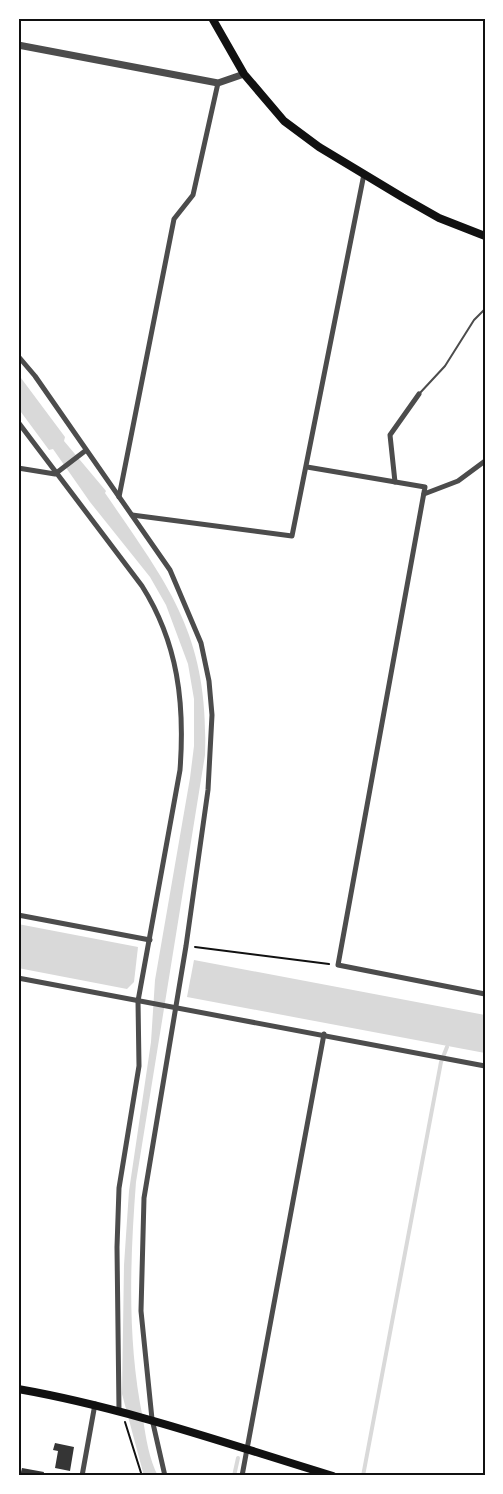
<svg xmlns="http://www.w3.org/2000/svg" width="503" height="1494" viewBox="0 0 503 1494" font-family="'Noto Sans',sans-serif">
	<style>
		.water { fill: #d9d9d9 }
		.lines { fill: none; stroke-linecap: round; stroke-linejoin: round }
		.stream { stroke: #d9d9d9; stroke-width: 4 }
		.building { fill: #353535 }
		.path { stroke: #111; stroke-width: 2 }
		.service { stroke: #4c4c4c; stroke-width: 2 }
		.minor { stroke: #4c4c4c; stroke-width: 5 }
		.tertiary { stroke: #4c4c4c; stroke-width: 7 }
		.secondary { stroke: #111; stroke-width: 8 }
		.primary { stroke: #111; stroke-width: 8 }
		.neatline { fill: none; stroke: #111; stroke-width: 2 }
	</style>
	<rect width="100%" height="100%" fill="#fff"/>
	<!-- water -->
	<g class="water">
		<path d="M18,374L65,437L64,441L106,491L105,493C170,588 209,635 205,755L136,1182C130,1261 127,1341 143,1419C146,1438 149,1459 158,1476H144L122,1394L124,1265L129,1191L151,1042L155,980L190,778L194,746V699L188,664L166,605L150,577L90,502L53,449L49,450L18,408Z"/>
		<polygon points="18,924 138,947 134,982 127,989 18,968"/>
		<polygon points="194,960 485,1015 485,1053 187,997"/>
	</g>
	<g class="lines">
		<!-- stream -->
		<g class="stream">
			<polyline points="135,1475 143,1476"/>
			<polyline points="234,1476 238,1458"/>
			<polyline points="363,1476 441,1062 447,1047"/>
		</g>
	</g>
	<!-- building -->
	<g class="building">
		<polygon points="55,1443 74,1447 70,1471 55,1468 58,1451 53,1450"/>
		<polygon points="22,1468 44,1472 43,1476 20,1476"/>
	</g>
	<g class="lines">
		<!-- path -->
		<g class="path">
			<polyline points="195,947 329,964"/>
			<polyline points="125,1422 142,1476"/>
		</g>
		<!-- service -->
		<polyline class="service" points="419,394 445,366 474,320 485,309"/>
		<!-- minor -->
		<g class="minor">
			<polyline points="18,356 35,376 170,570 201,643 209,681 212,715 208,790 186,946 144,1198 141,1311 152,1419 165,1476"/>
			<path d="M18,422L142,586C178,643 185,703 180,770L138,1001L139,1066L119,1188L117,1247L119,1410"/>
			<polyline points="307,467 425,487 338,965 485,994"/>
			<polyline points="18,468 55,474 85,451"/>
			<polyline points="395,482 390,435 419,394"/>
			<polyline points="424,494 458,481 485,461"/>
			<polyline points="119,497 174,219 193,195 218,83"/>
			<polyline points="132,515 292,536 364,174"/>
			<polyline points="18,915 150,940"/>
			<polyline points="18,978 485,1066"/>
			<polyline points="82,1476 95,1404"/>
			<polyline points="242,1476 324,1034"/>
		</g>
		<!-- tertiary -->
		<polyline class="tertiary" points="18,45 218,83 244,74"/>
		<!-- secondary -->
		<polyline class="secondary" points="212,18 244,74 284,121 319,147 402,197 439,218 485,236"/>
		<!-- primary -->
		<path class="primary" d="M18,1389C126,1408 228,1444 333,1476"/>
	</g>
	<!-- border -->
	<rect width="503" height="1494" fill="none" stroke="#ffffff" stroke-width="39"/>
	<rect x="20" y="20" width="464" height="1454" class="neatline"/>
</svg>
